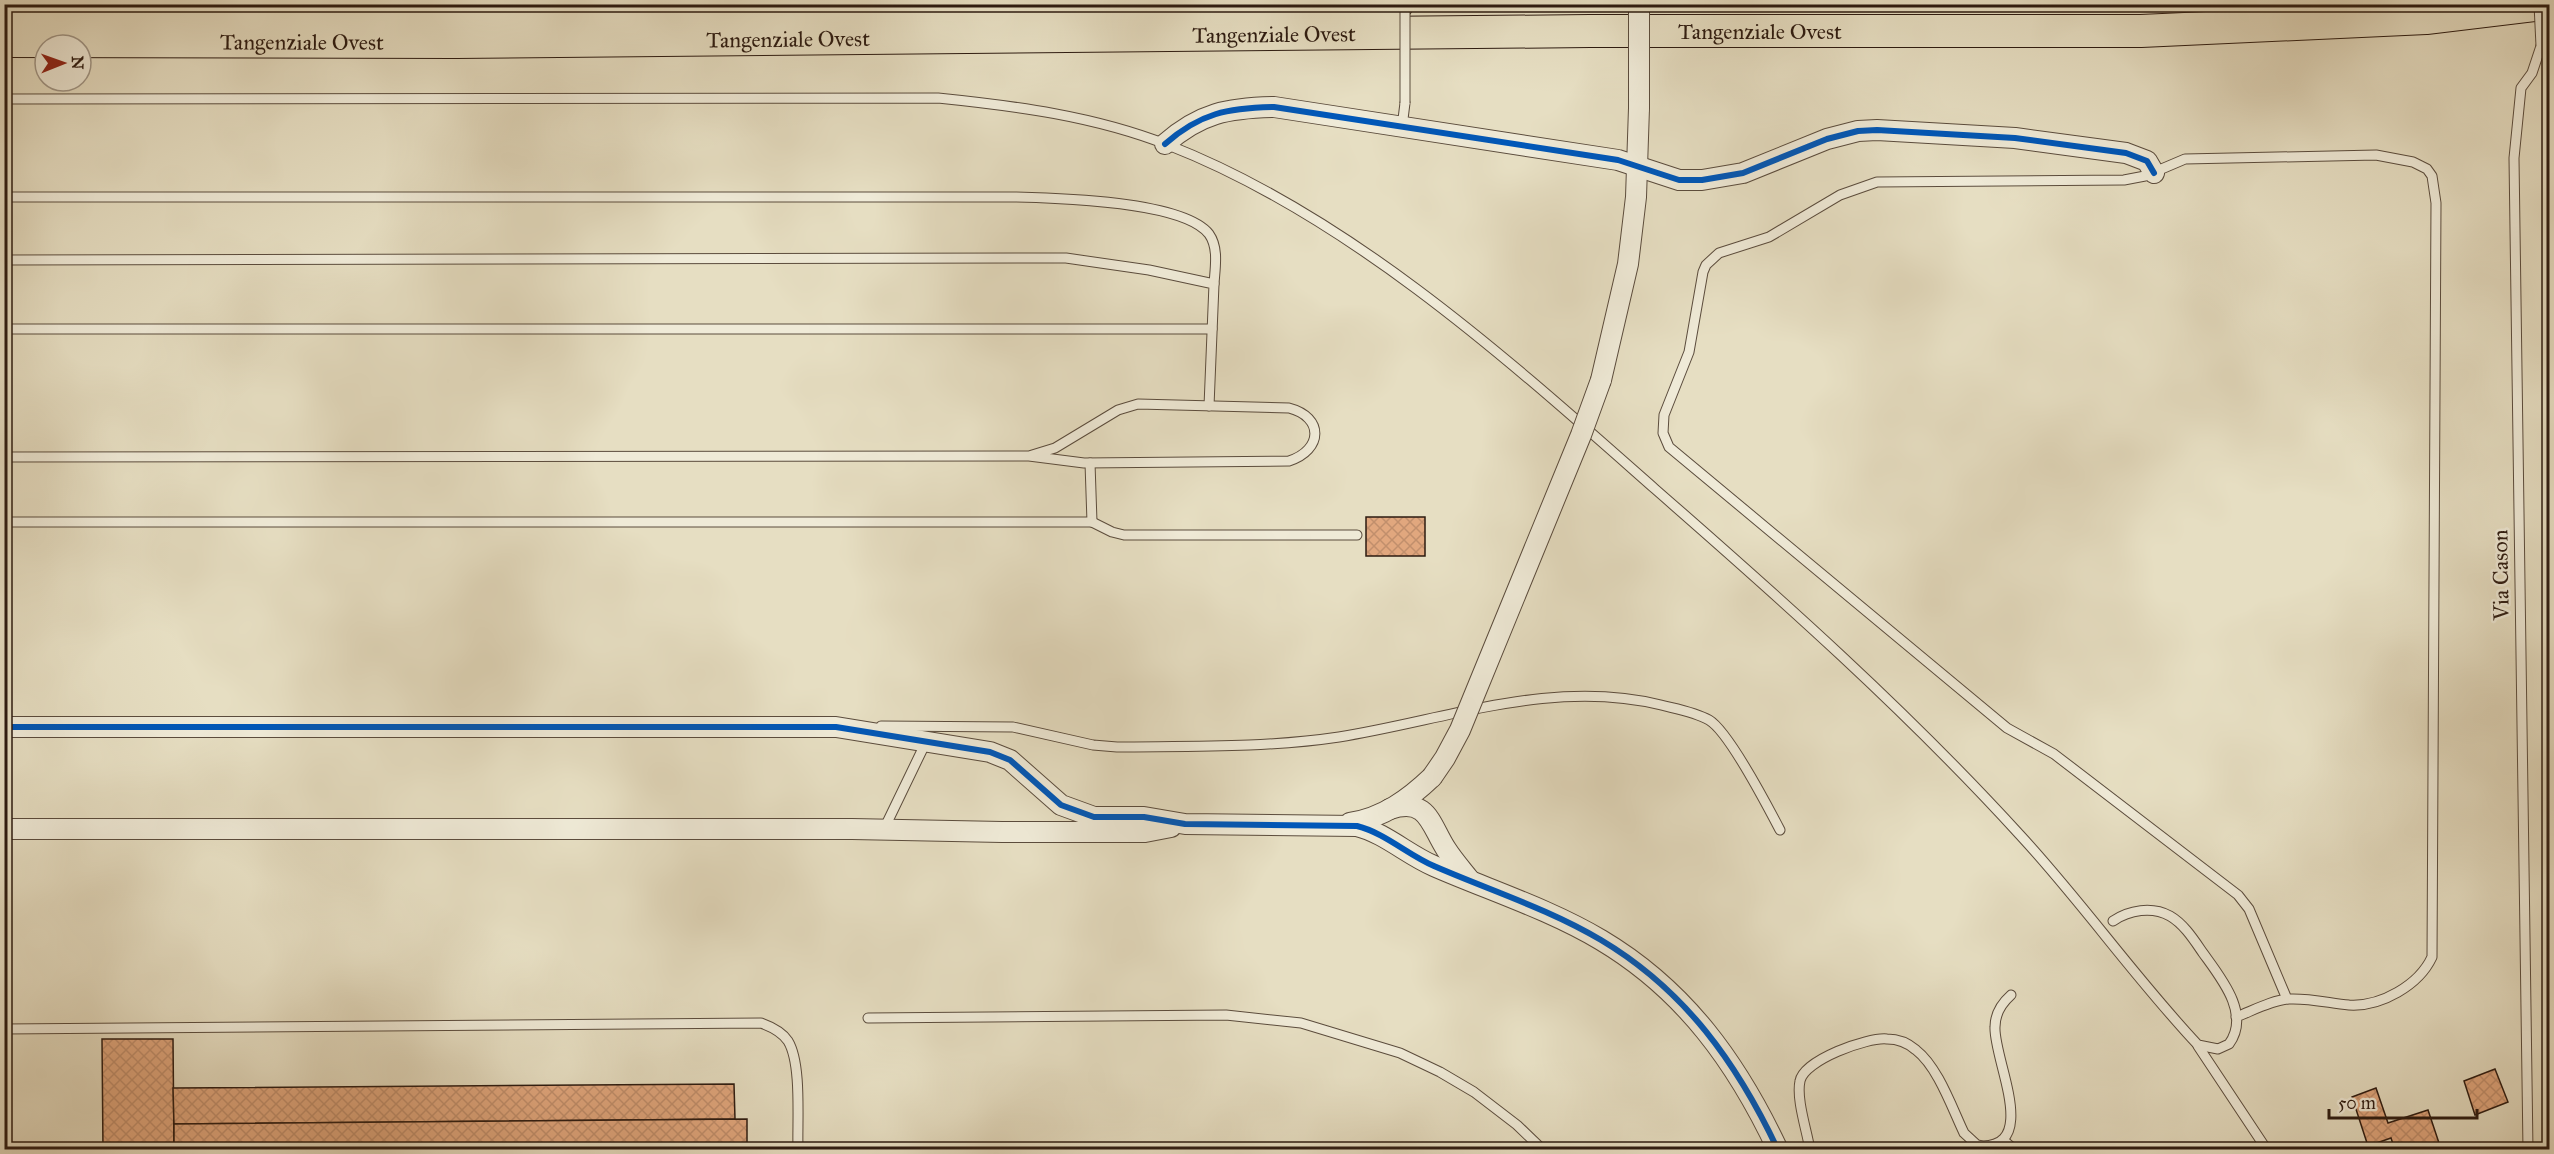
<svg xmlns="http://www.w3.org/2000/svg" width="2554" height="1154" viewBox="0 0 2554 1154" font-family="'IM FELL Great Primer',serif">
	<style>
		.building { fill: url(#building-cross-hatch); stroke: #2d1b11; stroke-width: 1.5 }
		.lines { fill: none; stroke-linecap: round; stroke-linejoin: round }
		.service-casing { stroke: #5b4c3d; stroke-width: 11 }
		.minor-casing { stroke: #5b4c3d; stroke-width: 22 }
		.trunk-casing { stroke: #2d1b11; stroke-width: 34 }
		.service { stroke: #efead7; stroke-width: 9 }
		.minor { stroke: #efead7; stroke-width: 20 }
		.trunk { stroke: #e6dec2; stroke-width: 32 }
		.service-bridge-casing { stroke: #5b4c3d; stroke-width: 11; stroke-linecap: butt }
		.minor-bridge-casing { stroke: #5b4c3d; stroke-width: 22; stroke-linecap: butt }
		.service-bridge { stroke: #efead7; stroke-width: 9 }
		.minor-bridge { stroke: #efead7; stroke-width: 20 }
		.cycleway-casing { stroke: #efead7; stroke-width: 10 }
		.cycleway { stroke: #0057b8; stroke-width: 6 }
		.labels { text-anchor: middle; stroke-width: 5; stroke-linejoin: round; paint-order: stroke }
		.street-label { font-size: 22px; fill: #2d1b11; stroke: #efead7 }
	</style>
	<defs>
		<pattern id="building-cross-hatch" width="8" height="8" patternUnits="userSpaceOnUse" patternTransform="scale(1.5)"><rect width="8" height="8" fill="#e1a77e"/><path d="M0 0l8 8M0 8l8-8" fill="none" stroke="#c18f6c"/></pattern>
	</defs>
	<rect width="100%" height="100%" fill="#e6dec2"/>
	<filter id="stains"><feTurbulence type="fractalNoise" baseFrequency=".00333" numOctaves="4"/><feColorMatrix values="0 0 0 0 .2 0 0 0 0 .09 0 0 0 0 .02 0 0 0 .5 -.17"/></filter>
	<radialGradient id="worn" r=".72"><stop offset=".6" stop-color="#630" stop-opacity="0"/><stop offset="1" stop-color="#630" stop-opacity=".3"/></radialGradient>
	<!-- building -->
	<g class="building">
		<rect x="1366" y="517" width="59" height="39"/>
		<polygon points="102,1039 173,1039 174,1150 103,1150"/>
		<polygon points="2495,1069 2508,1102 2475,1115 2464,1081"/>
		<polygon points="734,1084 735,1119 174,1124 173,1088"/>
		<polygon points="2376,1088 2388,1123 2428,1110 2439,1143 2420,1150 2395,1150 2391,1138 2368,1146 2352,1097"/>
		<polygon points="747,1119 747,1150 174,1150 174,1124"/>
	</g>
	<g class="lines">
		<defs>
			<g id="service">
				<path d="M4,99L938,98C1016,106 1094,116 1168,145C1350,216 1510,361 1655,489C1781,599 1907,711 2020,835C2082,902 2135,978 2198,1045L2218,1049L2229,1044C2251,1014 2221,978 2203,953C2194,940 2184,924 2170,916C2152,906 2129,910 2113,921"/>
				<polyline points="1402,127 1405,103"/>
				<path d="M4,197H1016C1057,198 1183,201 1209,234C1219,248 1215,268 1214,284"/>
				<polyline points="4,260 1066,258 1149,270 1214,284 1209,406"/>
				<polyline points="4,329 1212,329"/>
				<path d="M4,457L1029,456L1084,463L1289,461C1323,450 1324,417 1289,408L1138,404L1118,410L1055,448L1029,456"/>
				<polyline points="4,522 1092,522 1090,463"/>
				<polyline points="1092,522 1112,532 1124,535 1357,535"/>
				<path d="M881,726L1013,727L1093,745L1117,747C1190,746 1266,748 1339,737C1446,720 1552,678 1661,705C1677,709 1695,712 1709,720C1728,731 1768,807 1780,830"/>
				<polyline points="884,829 926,742"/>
				<path d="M2236,1017C2252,1011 2272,1000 2289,999C2309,998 2329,1003 2349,1005C2381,1007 2419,985 2432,957L2436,203L2432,176L2427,169L2413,162L2376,155L2185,159L2145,176L2124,180L1877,182L1840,195L1769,237L1719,253L1706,265L1703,272L1689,352L1664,415L1663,433L1669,447L2007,728L2054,754L2238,895L2249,909L2287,999"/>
				<polyline points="868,1018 1226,1015 1301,1023 1400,1053 1440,1072 1474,1092 1517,1125 1543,1150"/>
				<path d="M4,1029L761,1023C772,1027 782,1032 788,1041C802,1064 797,1122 798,1150"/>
				<polyline points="2198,1046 2267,1150"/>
				<polyline points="2003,1140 2015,1150"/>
				<path d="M1810,1150C1807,1131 1796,1099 1800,1081C1804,1060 1867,1037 1887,1039C1898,1039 1908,1043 1916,1050C1938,1067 1952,1108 1964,1133L1977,1145L1983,1146C2039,1145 1993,1058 1995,1027C1995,1014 2002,1003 2011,995"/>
				<polyline points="2528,1150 2514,158 2521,88 2532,73 2541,46"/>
			</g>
			<g id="minor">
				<path d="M1165,144C1200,113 1228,108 1274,107L1618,160L1679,180H1702L1743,173L1827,139L1858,131L1877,130L2015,138L2126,153L2147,161L2154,173"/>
				<polyline points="1601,380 1628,264 1636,197 1639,108"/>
				<path d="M4,727H836L990,752L1010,760L1061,805L1094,817H1144L1185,824L1357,826C1385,833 1408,855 1434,866C1489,890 1549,909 1601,940C1685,990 1737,1063 1778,1150"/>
				<path d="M1390,809C1428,797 1430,824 1446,849C1453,860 1461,869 1469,879"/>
				<path d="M1350,823C1383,818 1409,799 1432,777"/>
				<polyline points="4,829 852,829 1002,832 1145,832 1171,827"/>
			</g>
			<g id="trunk">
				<polyline points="4,14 279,11 453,12 1397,4"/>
				<path id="s1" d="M4,41L456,42L1590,31H2141L2426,18L2544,4"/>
			</g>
		</defs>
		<!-- service casing -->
		<use href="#service" class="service-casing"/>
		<!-- minor casing -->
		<use href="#minor" class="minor-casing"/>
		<!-- trunk casing -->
		<use href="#trunk" class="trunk-casing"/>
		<!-- service -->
		<use href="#service" class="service"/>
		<!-- minor -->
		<use href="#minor" class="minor"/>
		<!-- trunk -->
		<use href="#trunk" class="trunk"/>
		<defs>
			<g id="service-bridge">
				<polyline points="2539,4 2541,46"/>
				<polyline points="1405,103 1405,4"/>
			</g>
			<g id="minor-bridge">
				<polyline points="1639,4 1639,108"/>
				<polyline points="1432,777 1445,758 1460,730 1581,435 1601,380"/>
			</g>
		</defs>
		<!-- service-bridge casing -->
		<use href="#service-bridge" class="service-bridge-casing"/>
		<!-- minor-bridge casing -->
		<use href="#minor-bridge" class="minor-bridge-casing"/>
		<!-- service-bridge -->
		<use href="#service-bridge" class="service-bridge"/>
		<!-- minor-bridge -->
		<use href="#minor-bridge" class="minor-bridge"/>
		<defs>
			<g id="cycleway">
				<path d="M1165,144C1200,113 1228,108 1274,107L1618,160L1679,180H1702L1743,173L1827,139L1858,131L1877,130L2015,138L2126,153L2147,161L2154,173"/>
				<path d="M4,727H836L990,752L1010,760L1061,805L1094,817H1144L1185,824L1357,826C1385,833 1408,855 1434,866C1489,890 1549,909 1601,940C1685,990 1737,1063 1778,1150"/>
			</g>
		</defs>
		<!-- cycleway casing -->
		<use href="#cycleway" class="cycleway-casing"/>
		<!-- cycleway -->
		<use href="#cycleway" class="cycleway"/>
	</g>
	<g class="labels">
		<!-- street labels -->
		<g class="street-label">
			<text dy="8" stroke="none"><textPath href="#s1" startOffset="1756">Tangenziale Ovest</textPath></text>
			<text dy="8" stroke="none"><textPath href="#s1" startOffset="1270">Tangenziale Ovest</textPath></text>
			<text dy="8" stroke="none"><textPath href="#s1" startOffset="784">Tangenziale Ovest</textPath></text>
			<text dy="8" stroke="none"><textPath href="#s1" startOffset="298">Tangenziale Ovest</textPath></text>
			<text transform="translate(2500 575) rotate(-91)" y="8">Via Cason</text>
		</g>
	</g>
	<!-- margin -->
	<rect width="2554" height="1154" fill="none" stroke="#e6dec2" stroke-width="24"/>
	<rect x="6" y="6" width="2542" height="1142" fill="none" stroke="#2d1b11" stroke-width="3"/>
	<rect x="12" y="12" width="2530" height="1130" fill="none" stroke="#2d1b11" stroke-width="1.5"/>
	<!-- north arrow -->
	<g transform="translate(63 63) rotate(89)"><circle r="28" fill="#efead7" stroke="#a19788" stroke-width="1.5"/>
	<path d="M0-4.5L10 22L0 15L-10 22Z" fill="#8f2418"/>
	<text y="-9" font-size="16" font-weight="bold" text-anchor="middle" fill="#2d1b11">N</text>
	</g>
	<!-- scale -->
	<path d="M2329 1109v9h148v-9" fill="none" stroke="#2d1b11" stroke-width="3"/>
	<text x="2338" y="1109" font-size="18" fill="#2d1b11" stroke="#efead7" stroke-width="4.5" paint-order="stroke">50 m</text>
	<rect width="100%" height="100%" filter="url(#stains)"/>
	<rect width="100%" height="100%" fill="url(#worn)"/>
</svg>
